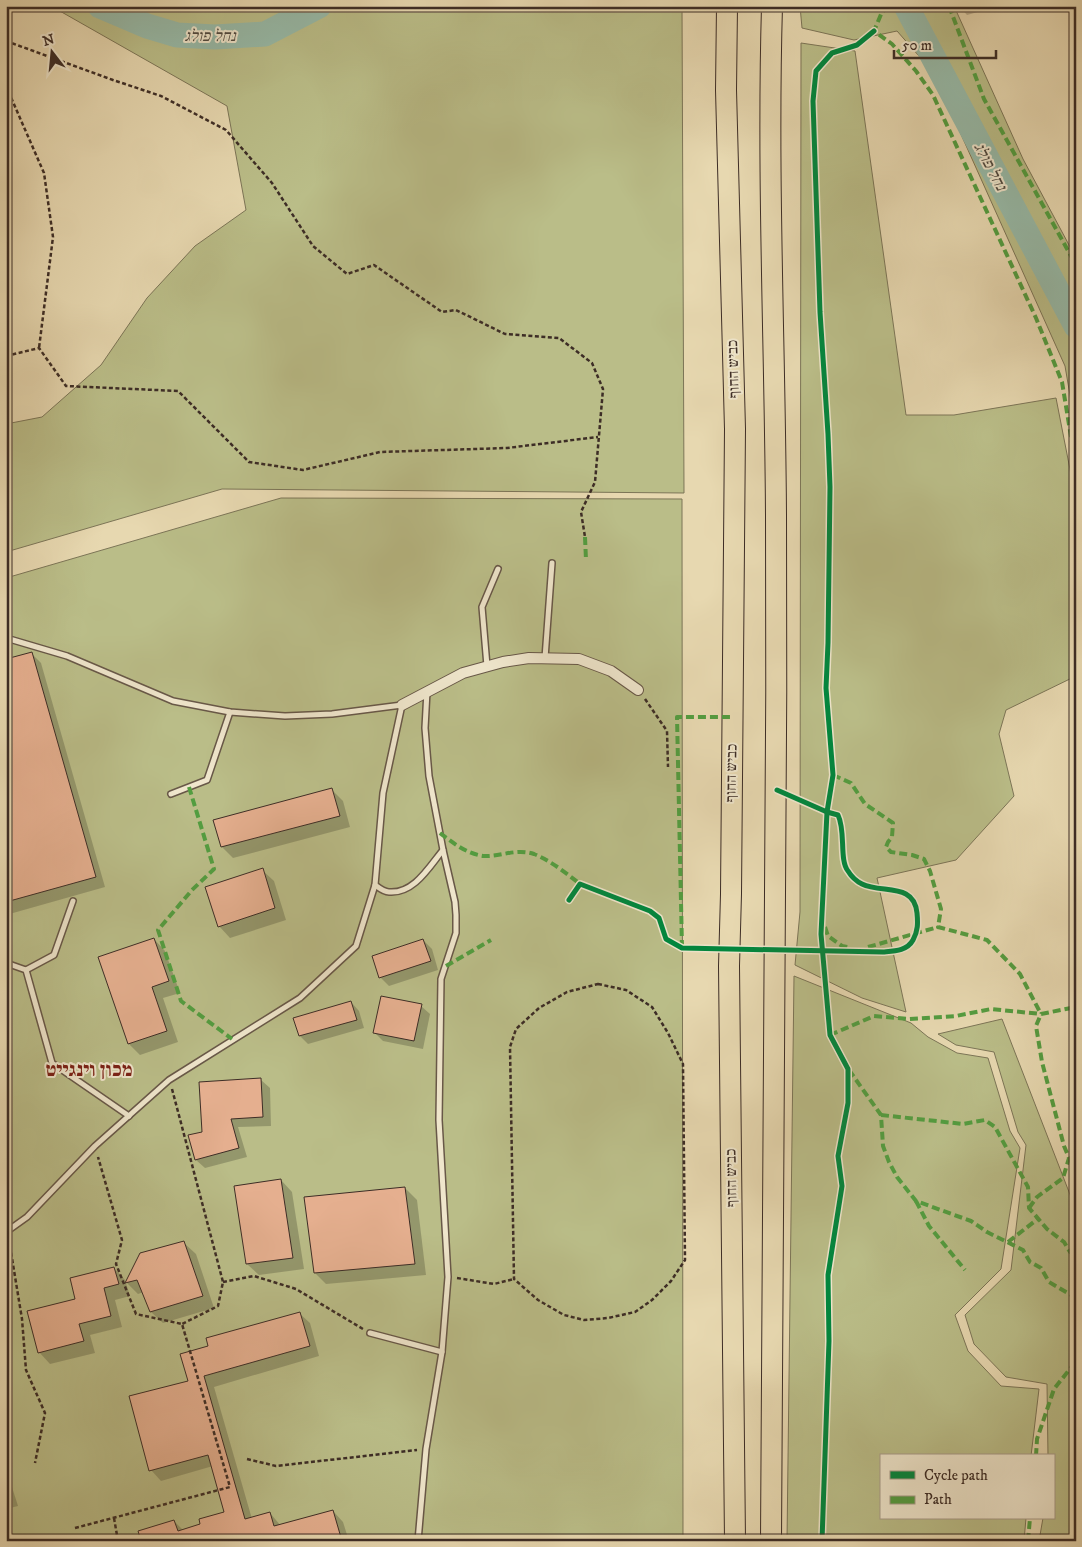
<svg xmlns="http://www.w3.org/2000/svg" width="1082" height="1547" viewBox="0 0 1082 1547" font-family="'IM FELL DW Pica','Frank Ruhl Libre',serif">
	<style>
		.green { fill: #babd88; stroke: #7c7557 }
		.shadow { fill: #0003 }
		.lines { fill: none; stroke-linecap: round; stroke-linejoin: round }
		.river { stroke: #97baa8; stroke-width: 25 }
		.building { fill: #e5af8f; stroke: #3d2d26 }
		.lane-casing { stroke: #685848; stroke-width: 8 }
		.street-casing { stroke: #685848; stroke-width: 12 }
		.highway-casing { stroke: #3d2d26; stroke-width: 22 }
		.path { stroke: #3d2d26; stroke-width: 2.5; stroke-dasharray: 4 2.5; stroke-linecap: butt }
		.lane { stroke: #efe6cc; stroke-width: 5 }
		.street { stroke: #efe6cc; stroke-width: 10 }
		.highway { stroke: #e7d8b0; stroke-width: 20 }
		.quiet { stroke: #539d40; stroke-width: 4; stroke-dasharray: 8 4; stroke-linecap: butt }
		.cycleway-casing { stroke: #efe6cc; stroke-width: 8 }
		.cycleway { stroke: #00873e; stroke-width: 5 }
		.labels { text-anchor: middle; stroke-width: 4; stroke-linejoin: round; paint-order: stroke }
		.street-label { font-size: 15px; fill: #3d2d26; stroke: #efe6cc }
		.water-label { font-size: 16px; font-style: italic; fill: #4f4940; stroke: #efe6cc }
		.district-label { font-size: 20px; font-weight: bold; fill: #7a1f14; stroke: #efe6cc }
	</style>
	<rect width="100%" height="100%" fill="#e7d8b0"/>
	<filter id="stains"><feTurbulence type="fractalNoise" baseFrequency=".004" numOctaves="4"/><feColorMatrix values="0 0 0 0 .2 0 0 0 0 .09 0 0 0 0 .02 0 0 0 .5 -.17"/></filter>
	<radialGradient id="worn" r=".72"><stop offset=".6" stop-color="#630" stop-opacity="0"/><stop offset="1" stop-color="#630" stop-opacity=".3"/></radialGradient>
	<!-- green -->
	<g class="green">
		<polygon points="51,6 682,6 684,493 222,489 6,552 6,424 42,417 101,365 147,298 195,246 246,210 227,106"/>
		<polygon points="800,6 954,6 1023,159 1076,258 1076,430 1065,366 933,72 897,31 854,40 802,28"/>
		<polygon points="801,43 855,51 906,415 954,415 1056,398 1076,500 1076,676 1006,710 999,734 1014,796 956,860 877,878 906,1012 862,998 795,965 800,912"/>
		<polygon points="281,498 682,499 683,1541 6,1541 6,578"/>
		<polygon points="794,976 911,1023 928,1037 957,1053 988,1058 1010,1131 1020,1148 1001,1269 955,1315 968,1351 1001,1386 1039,1389 1031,1456 881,1456 881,1518 1026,1518 1024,1541 787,1541"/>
		<polygon points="1002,1019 1076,1210 1076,1513 1071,1533 1067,1541 1039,1541 1043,1518 1053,1518 1053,1456 1048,1456 1047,1384 1006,1377 974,1344 965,1315 1011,1270 1026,1145 1018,1132 994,1052 956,1045 938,1034"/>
	</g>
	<!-- shadow -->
	<g class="shadow">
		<polygon points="959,6 991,6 992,8 967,15"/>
		<polygon points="31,653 41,663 105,887 6,915 6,661"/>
		<polygon points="332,790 343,801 350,827 233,858 222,847"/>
		<polygon points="262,870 274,881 286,920 230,938 219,926"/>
		<polygon points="154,939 165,951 180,993 163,998 178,1042 140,1055 129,1044"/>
		<polygon points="423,940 432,949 438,970 389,986 380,977"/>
		<polygon points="351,1002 359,1011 364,1028 308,1044 300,1036 295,1018"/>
		<polygon points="421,1006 430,1014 423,1049 383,1041 374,1032"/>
		<polygon points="261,1080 270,1088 271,1126 238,1127 247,1157 205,1168 196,1160 190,1136 203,1133"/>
		<polygon points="281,1180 292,1192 304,1269 259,1275 247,1264"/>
		<polygon points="405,1188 417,1200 426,1275 326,1284 315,1273"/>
		<polygon points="184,1243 196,1254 214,1308 163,1323 151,1312 144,1292 138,1294 127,1283 141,1254"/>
		<polygon points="114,1268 125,1280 130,1296 115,1300 122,1327 90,1335 95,1353 50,1364 39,1352 77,1300"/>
		<polygon points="299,1313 310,1323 319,1356 214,1387 252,1519 270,1513 281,1526 333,1511 343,1522 349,1541 142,1541 174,1521 184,1531 226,1513 213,1466 161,1481 151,1470 189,1382 210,1347"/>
		<polygon points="6,1468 18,1506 6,1509"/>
	</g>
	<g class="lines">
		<!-- river -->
		<g class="river">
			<polyline points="100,6 147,26 177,35 215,37 265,34 319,6"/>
			<polyline points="906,6 1076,326"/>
		</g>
	</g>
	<!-- building -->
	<g class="building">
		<polygon points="32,652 96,877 6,902 6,659"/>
		<polygon points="332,788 340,816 221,847 213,820"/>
		<polygon points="263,868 275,908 218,927 205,887"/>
		<polygon points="154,938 169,981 152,987 167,1031 128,1044 98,957"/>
		<polygon points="423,939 431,961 379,978 372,956"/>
		<polygon points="381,996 422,1004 414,1041 373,1033"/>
		<polygon points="351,1001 357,1020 299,1036 293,1018"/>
		<polygon points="261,1078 263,1117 231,1119 239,1148 195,1160 188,1135 202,1132 199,1082"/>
		<polygon points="281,1179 293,1258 246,1264 234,1186"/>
		<polygon points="405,1187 415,1264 314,1273 304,1197"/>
		<polygon points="184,1241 203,1296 150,1312 137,1280 125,1283 140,1253"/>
		<polygon points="114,1267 119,1284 104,1288 111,1316 79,1324 84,1341 38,1353 27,1311 75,1299 70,1278"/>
		<polygon points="300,1312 310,1346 204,1376 245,1519 270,1512 274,1526 333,1510 342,1541 141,1541 138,1531 174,1520 178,1531 200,1524 199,1519 224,1512 208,1455 149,1471 129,1396 188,1381 180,1354 208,1346 206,1338"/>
	</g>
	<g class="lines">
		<defs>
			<g id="lane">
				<polyline points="6,638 67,656 173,701 230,712 285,716 332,714 402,705 383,793 375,885 356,946 300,998 169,1080 95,1146 27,1217 6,1232"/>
				<polyline points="545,658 552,563"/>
				<polyline points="487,666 482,607 498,569"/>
				<polyline points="171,794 207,780 230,712"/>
				<path d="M375,885C379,888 384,892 389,892C414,894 429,867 443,850"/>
				<polyline points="6,963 26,970 52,1063 129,1116"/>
				<polyline points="26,970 54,955 73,901"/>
				<polyline points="370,1333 442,1352"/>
				<polyline points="418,1541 426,1449 442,1352 448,1277 439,1120 441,979 456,933 456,915 455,902 443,850 429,776 425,728 427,691"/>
			</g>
			<polyline id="street" points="402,705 463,673 503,662 529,658 579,659 611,671 638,690"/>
			<g id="highway">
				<polyline points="727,6 726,90 735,429 731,894 729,966 735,1541"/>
				<path d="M771,1541C775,1199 777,857 776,515C775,346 767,176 772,6"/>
			</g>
		</defs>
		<!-- lane casing -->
		<use href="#lane" class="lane-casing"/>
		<!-- street casing -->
		<use href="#street" class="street-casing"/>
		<!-- highway casing -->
		<use href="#highway" class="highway-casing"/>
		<!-- path -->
		<g class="path">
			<polyline points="6,41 113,80 161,96 226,130 272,183 313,246 347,274 374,265 442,312 456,310 505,334 559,338 592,363 603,389 595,482 581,512 585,537"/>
			<polyline points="6,86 44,173 53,237 39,348"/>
			<polyline points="6,356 39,348 66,386 178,391 249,462 303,470 380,452 507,448 598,437"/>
			<polyline points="645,699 667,731 668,767"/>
			<polygon points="598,984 626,990 652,1007 668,1033 683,1064 685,1260 671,1281 652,1300 635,1312 608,1318 584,1320 564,1315 538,1300 514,1279 510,1047 516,1029 539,1008 567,992"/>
			<polyline points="172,1089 223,1282 218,1306 182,1324"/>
			<polyline points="9,1240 22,1319 26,1370 45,1413 35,1463"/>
			<polyline points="457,1278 494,1284 514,1279"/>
			<polyline points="223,1282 254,1276 296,1289 363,1329"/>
			<polyline points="247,1459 276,1466 417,1450"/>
			<polyline points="114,1518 118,1541"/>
			<polyline points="75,1528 230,1487 182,1324 136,1314 116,1264 122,1240 98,1157"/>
			<polyline points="39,1541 40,1537"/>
		</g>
		<!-- lane -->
		<use href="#lane" class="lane"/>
		<!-- street -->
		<use href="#street" class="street"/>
		<!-- highway -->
		<use href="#highway" class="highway"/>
		<!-- quiet -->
		<g class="quiet">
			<polyline points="889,6 882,12 874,31 892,44 916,71 933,95 1036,318 1062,382 1076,467"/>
			<polyline points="949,6 984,99 1076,265"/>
			<polyline points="585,537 586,560"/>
			<polyline points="833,775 851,783 865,804 893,823 892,837 888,842 886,847 891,852 912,855 924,859 930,871 941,909 938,927 987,940 1020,974 1041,1014"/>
			<polyline points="189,787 214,869 192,890 158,930 181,1001 232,1039"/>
			<path d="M440,833C453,843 467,854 484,856C500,857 516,848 534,854C551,861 566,873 580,884"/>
			<polyline points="825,927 828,936 842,946 848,947"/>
			<polyline points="868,947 938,927"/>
			<polyline points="682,948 677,717 732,717"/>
			<polyline points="446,966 491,940"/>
			<polyline points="830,1035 874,1016 909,1019 956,1016 991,1009 1041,1014"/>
			<polyline points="849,1070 881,1115 883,1146 889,1162 897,1177 916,1201 971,1221 987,1232 1023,1250 1030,1262 1041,1268 1049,1282 1076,1298"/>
			<polyline points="881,1115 963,1124 985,1120 995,1127 1028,1187 1029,1208 1047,1229 1064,1242 1070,1252 1076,1254"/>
			<polyline points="916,1201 929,1226 965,1270"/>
			<polyline points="1029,1208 1037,1197 1063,1178 1069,1158 1064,1146 1042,1062 1036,1026 1041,1014 1076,1007"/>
			<polyline points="1008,1242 1039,1218"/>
			<polyline points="1036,1456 1037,1439 1054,1389 1073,1365 1076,1354"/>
			<polyline points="1028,1541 1030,1518"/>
		</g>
		<defs>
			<g id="cycleway">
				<path d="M569,900L580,884L650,911L659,918L666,939L682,948L883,952C894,951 907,951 913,940C918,931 918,923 917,913C914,882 882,894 862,884C856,881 851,876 848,871C839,860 846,831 838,815L827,812L777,790"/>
				<polyline points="822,1541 829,1341 828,1275 842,1186 838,1156 848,1103 848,1069 830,1035 821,934 827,812 833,775 826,688 828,643 830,487 828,434 820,312 813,101 816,71 832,53 857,45 874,31"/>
			</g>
		</defs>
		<!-- cycleway casing -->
		<use href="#cycleway" class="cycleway-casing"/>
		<!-- cycleway -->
		<use href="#cycleway" class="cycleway"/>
	</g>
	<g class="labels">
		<!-- street labels -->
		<g class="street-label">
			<text transform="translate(733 369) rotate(-92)" y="5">כביש החוף</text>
			<text transform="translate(731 773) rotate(-89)" y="5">כביש החוף</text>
			<text transform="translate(731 1178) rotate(-91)" y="5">כביש החוף</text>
		</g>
		<!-- water labels -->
		<g class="water-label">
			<text x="210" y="41">נחל פולג</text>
			<text transform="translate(991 166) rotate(62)" y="6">נחל פולג</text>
		</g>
		<!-- district labels -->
		<g class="district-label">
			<text x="89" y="1076">מכון וינגייט</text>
		</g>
	</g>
	<!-- margin -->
	<rect width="1082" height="1547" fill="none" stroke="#e7d8b0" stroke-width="25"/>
	<rect x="8" y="8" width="1067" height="1532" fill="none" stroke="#3d2d26" stroke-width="2.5"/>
	<rect x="12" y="12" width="1057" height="1522" fill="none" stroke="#3d2d26"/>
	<!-- legend -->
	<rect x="880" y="1454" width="175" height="65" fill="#efe6cc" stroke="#a89c8a"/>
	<rect x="890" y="1471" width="25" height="8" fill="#00873e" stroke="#a89c8a"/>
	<text x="924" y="1480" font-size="15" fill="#3d2d26">Cycle path</text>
	<rect x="890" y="1496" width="25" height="8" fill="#539d40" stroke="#a89c8a"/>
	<text x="924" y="1504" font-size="15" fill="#3d2d26">Path</text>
	<!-- north arrow -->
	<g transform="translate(52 52) rotate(344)" stroke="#efe6cc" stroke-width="4" paint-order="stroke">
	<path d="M0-4L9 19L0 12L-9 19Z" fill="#3d2d26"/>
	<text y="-8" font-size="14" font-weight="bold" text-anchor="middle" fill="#3d2d26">N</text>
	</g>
	<!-- scale -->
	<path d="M894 50v8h102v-8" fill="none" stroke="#3d2d26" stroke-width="2.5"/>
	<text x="902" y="50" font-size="15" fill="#3d2d26" stroke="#efe6cc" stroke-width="4" paint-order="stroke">50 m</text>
	<rect width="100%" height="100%" filter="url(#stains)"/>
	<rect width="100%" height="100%" fill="url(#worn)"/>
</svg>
